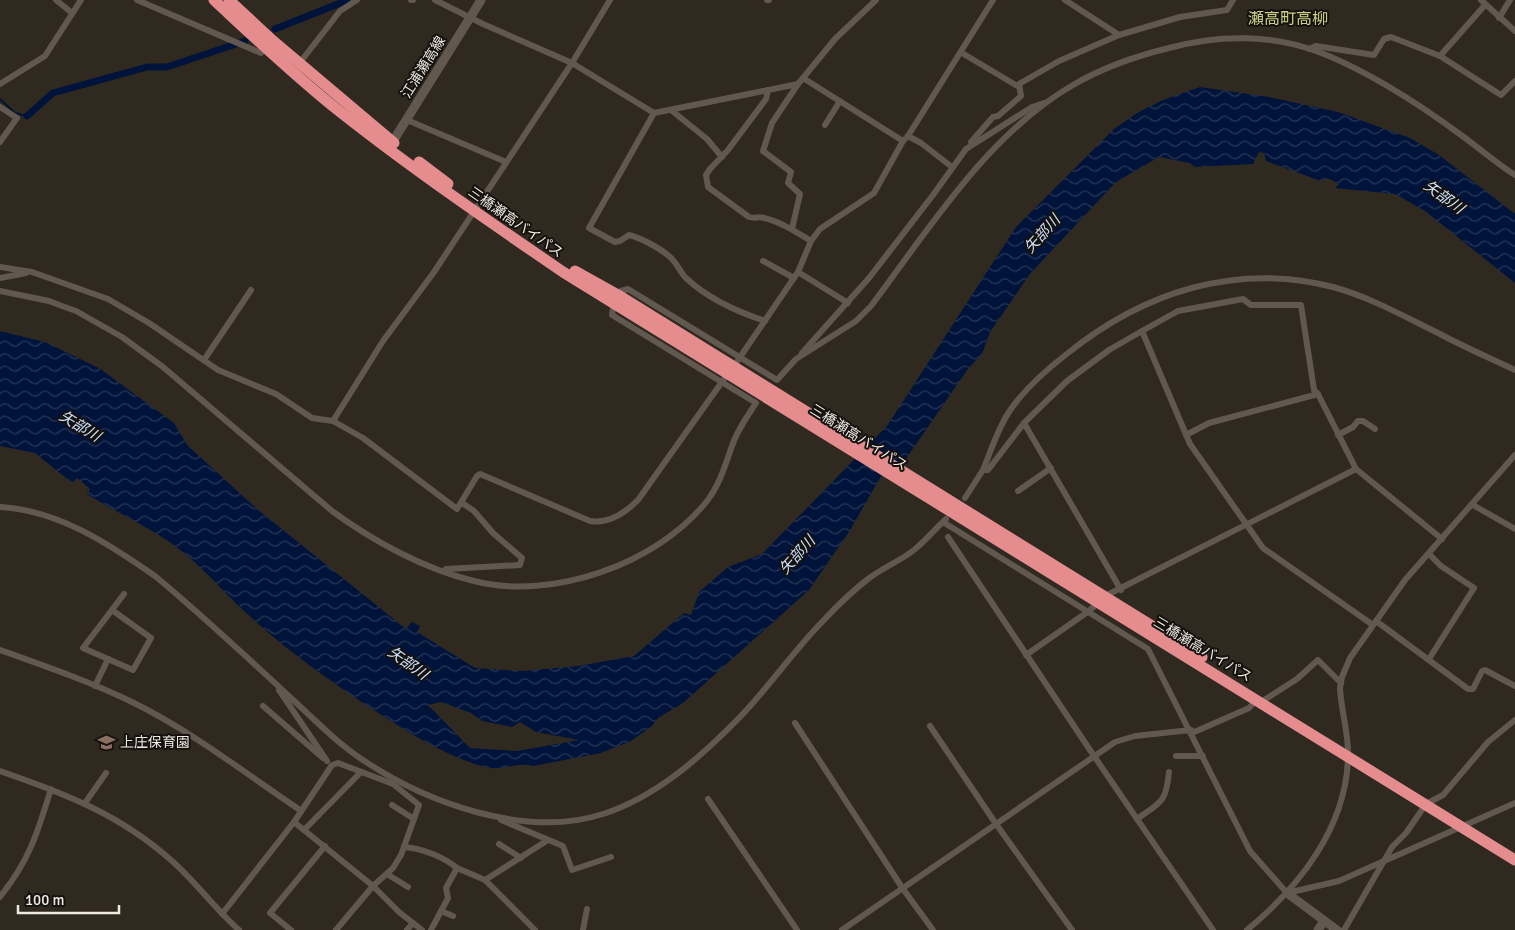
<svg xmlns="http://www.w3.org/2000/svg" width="1515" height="930" viewBox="0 0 1515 930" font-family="Signika,'Noto Sans JP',sans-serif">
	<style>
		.water { fill: url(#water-waves); fill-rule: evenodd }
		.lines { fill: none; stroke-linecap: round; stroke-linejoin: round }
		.stream { stroke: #00143b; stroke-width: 2 }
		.canal { stroke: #00143b; stroke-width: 7 }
		.street { stroke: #61594f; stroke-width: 6 }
		.secondary { stroke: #61594f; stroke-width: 9 }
		.highway { stroke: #e58d8e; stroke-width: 11 }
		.labels { text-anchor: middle; stroke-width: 4; stroke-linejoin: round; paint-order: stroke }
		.street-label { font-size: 14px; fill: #ede8e2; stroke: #15120e }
		.poi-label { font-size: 14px; fill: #ede8e2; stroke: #15120e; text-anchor: start }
		.water-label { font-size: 15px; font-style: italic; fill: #cde0fd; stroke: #15120e }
		.quarter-label { font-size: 16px; fill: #cad184; stroke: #15120e }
	</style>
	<defs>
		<pattern id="water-waves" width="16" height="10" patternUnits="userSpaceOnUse" patternTransform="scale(1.25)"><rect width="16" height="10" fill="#00143b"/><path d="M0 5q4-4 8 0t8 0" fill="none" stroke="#263657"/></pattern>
	</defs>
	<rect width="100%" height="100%" fill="#302920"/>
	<!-- water -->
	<path class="water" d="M1200,87L1269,97L1338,112L1410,138L1439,155L1515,214V283L1425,211L1395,194L1335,188L1339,184L1330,179L1318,180L1266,161L1264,153L1259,152L1253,164L1195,167L1190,163L1159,157L1116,182L1030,274L990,332L982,354L968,369L905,460L884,471L849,532L809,590L683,703L658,718L652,726L631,741L601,753L533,766C517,761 501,772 485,767C445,756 411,734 377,712C334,684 293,655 255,621C228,598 204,567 175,546C147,526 116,512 87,494L90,489L77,478L72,483L35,453L0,446V331L45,342L99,368L174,423L188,446L257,509L406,629L412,622L420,626L417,632L475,668L522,671L578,666L634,656L684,613L691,615L699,592L728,567L762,554L887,426L1016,227L1114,129L1137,113L1163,100ZM441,702L471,713L482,721L512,727L520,722L536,732L579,740L517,751L470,748L428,705Z"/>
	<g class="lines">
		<!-- stream -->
		<polyline class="stream" points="0,99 15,113 27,116"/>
		<!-- canal -->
		<g class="canal">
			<polyline points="275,29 348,0"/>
			<polyline points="27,116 53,93 147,67 167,67 245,41"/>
		</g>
		<!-- street -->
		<g class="street">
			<polyline points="56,0 72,13"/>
			<polyline points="137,0 261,53 266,49"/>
			<polyline points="411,0 413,0"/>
			<polyline points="435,0 483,24 572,63 654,113 798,84 803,78 903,141"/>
			<polyline points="767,0 769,0"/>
			<polyline points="1065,0 1119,35 1180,17 1227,10 1233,0"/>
			<polyline points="1481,0 1515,31"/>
			<polyline points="1499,18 1510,0"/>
			<polyline points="1309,49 1316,46 1374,55 1384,39 1391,37 1440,56 1485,5"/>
			<polyline points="962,53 1019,87"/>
			<polyline points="1440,56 1501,95 1515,81"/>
			<polyline points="298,65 340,11 357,0"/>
			<polyline points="803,78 835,39 876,0"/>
			<polyline points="0,84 45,56 81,0"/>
			<path d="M768,90L766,99L728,150L710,169L706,175L708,187L749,217C755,219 759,216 764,218C781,222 796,232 811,241"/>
			<polyline points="0,107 17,118 0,142"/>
			<polyline points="671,110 707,139 722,157"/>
			<path d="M654,113L589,228L615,242L620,241L629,235C641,238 660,248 670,257C677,263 680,272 686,278C707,298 738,312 765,321"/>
			<polyline points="407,120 506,162"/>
			<polyline points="825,125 840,101"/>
			<polyline points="908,136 921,143 952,167"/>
			<polyline points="971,142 993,117 998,116 1021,96 1019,84 1059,61 1119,35"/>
			<polyline points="792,229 800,194 788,183 791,172 763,151 772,123 798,84"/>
			<polyline points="763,261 794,278"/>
			<path d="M0,267L32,272L108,299L149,323L218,370L276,394L312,418L333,421L363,438L457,509L477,476L480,474L590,521C608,524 625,513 638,500L724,379"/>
			<polyline points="798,272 848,303"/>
			<polyline points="0,278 26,273"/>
			<path d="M0,291L49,301L62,306L76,311L122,337L163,367L332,511C373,541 424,569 474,581C552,601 657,564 707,501C720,484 725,465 732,446C737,430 747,417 756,403L612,315L613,309L621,291L628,289L777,380L796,359L856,321L871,306C929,229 988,134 1073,85C1102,68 1136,56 1169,48C1220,34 1275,34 1324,54C1373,74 1419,104 1461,135C1479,148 1496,163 1515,175"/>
			<polyline points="1142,331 1190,444 1263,548 1373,625"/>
			<polyline points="802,353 869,278 933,195 966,149 1032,107 1044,103"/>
			<polyline points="204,360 251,290"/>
			<polyline points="732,369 798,272 811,241 820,229 874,193 903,141 908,136 993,0"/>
			<polyline points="333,421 383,341 434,272 572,63 610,0"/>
			<polyline points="1024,423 1067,381 1109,350 1142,331 1178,311 1243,299 1251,305 1301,305 1314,390 1318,394 1356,469 1442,539"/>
			<polyline points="1186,435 1209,423 1318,394"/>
			<polyline points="1338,435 1353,427 1358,421 1363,421 1375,429"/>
			<path d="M983,470C991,451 997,430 1009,412C1024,389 1046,370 1068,353C1144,292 1236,262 1333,287C1370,297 1405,317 1440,334C1464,347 1490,358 1515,370"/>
			<polyline points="1018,491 1051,468"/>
			<polyline points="965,498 983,470 988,470 1024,423 1121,590"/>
			<polyline points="1473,505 1515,529"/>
			<path d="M0,507C58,510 109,544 155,576C202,615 247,657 292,699C315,720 337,743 363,760C427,803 526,839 603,814C656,797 701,757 740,717C768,688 792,653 821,623C835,608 851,592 868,579C882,568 900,561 914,550C925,541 935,529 946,519"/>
			<polyline points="943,522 1148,649 1250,851 1287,893"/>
			<polyline points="948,537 1094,756 1213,930"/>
			<polyline points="446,569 520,565 522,558 493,533 474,511 462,503"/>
			<polyline points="112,610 151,638 133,670 83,648 124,594"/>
			<polyline points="1376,621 1468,689 1473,689 1482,671 1485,670 1515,686"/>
			<path d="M0,650C45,666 91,682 134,703C193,732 246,774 300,810"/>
			<polyline points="1026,655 1089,611 1105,596 1356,469"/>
			<polyline points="1429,659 1474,588 1441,566 1429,554"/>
			<polyline points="95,686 108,659"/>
			<polyline points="279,690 327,761"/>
			<polyline points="1261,702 1297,679 1318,660 1341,683"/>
			<polyline points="263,706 323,758"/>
			<polyline points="795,723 903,889 933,930"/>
			<polyline points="930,726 996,824 1072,930"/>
			<polyline points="1192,733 1249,708 1257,699"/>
			<polyline points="1176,756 1203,756"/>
			<path d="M0,771C64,793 121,815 172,861C196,882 215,909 239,930"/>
			<polyline points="708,799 797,930"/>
			<polyline points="85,803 106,773"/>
			<polyline points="392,805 414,819"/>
			<path d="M1137,819C1161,802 1166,803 1169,772"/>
			<polyline points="501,820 563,846 572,870 611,857"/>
			<polyline points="294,822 373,886 399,912 422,930"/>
			<polyline points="304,830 361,772"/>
			<polyline points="499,844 521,858"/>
			<path d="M404,847C421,848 444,857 457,868"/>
			<polyline points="387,874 408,887"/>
			<polyline points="485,880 548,840"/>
			<polyline points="1287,893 1339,881 1515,803"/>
			<path d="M0,897C30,859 37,834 51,789"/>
			<polyline points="441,911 453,916"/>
			<polyline points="222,914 294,822 332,765 338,763 393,784"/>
			<polyline points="291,930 270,913 325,846"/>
			<polyline points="336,930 373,886 393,868 401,855 419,805 393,784 394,781"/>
			<polyline points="407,930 413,923"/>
			<polyline points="431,930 448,898 446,888 457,868 485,880 535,930"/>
			<polyline points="583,930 587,909"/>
			<polyline points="842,930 1115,742 1135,736 1191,730"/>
			<path d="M1247,930C1299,887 1347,827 1348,756C1349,734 1341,711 1340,688L1342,677L1350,658L1405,580L1515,455"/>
			<polyline points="1344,930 1392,847 1406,833 1426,804 1443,795 1488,742 1515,720"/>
		</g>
		<!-- secondary -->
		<g class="secondary">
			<polyline points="390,146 481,0"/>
			<polyline points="1287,893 1337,930"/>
			<polyline points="1318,930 1324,921"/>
		</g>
		<!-- highway -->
		<g class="highway">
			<path d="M214,0C255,38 295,76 339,111C411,168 487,220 563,272L1515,860"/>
			<polyline points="229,0 272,40 394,143"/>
			<polyline points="419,162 448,184"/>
			<polyline points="575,271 618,295 1202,657"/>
		</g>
	</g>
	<!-- icons -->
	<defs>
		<symbol id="school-bare" viewBox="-9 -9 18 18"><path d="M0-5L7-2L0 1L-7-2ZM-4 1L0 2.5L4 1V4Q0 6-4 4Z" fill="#8d6e63" stroke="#15120e" stroke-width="2.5" paint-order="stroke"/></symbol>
	</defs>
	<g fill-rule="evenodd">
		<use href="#school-bare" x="94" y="730" width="25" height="25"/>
	</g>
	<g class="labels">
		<!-- street labels -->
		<g class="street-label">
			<text transform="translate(423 67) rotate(-58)" y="5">江浦瀬高線</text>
			<text transform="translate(516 222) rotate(35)" y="5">三橋瀬高バイパス</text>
			<text transform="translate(859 437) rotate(32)" y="5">三橋瀬高バイパス</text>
			<text transform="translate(1203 649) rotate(31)" y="5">三橋瀬高バイパス</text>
		</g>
		<!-- poi labels -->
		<g class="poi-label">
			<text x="120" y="747">上庄保育園</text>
		</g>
		<!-- water labels -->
		<g class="water-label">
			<text transform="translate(1444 197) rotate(36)" y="5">矢部川</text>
			<text transform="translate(1042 234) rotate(-48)" y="5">矢部川</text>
			<text transform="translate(80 426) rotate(31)" y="5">矢部川</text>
			<text transform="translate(797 555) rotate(-48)" y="5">矢部川</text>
			<text transform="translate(408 663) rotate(35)" y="5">矢部川</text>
		</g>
		<!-- quarter labels -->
		<g class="quarter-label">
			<text x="1288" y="24">瀬高町高柳</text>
		</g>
	</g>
	<!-- scale -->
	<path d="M18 905v8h101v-8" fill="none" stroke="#ede8e2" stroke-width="2.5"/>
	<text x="25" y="905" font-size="15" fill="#ede8e2" stroke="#15120e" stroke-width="4" paint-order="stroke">100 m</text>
</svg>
